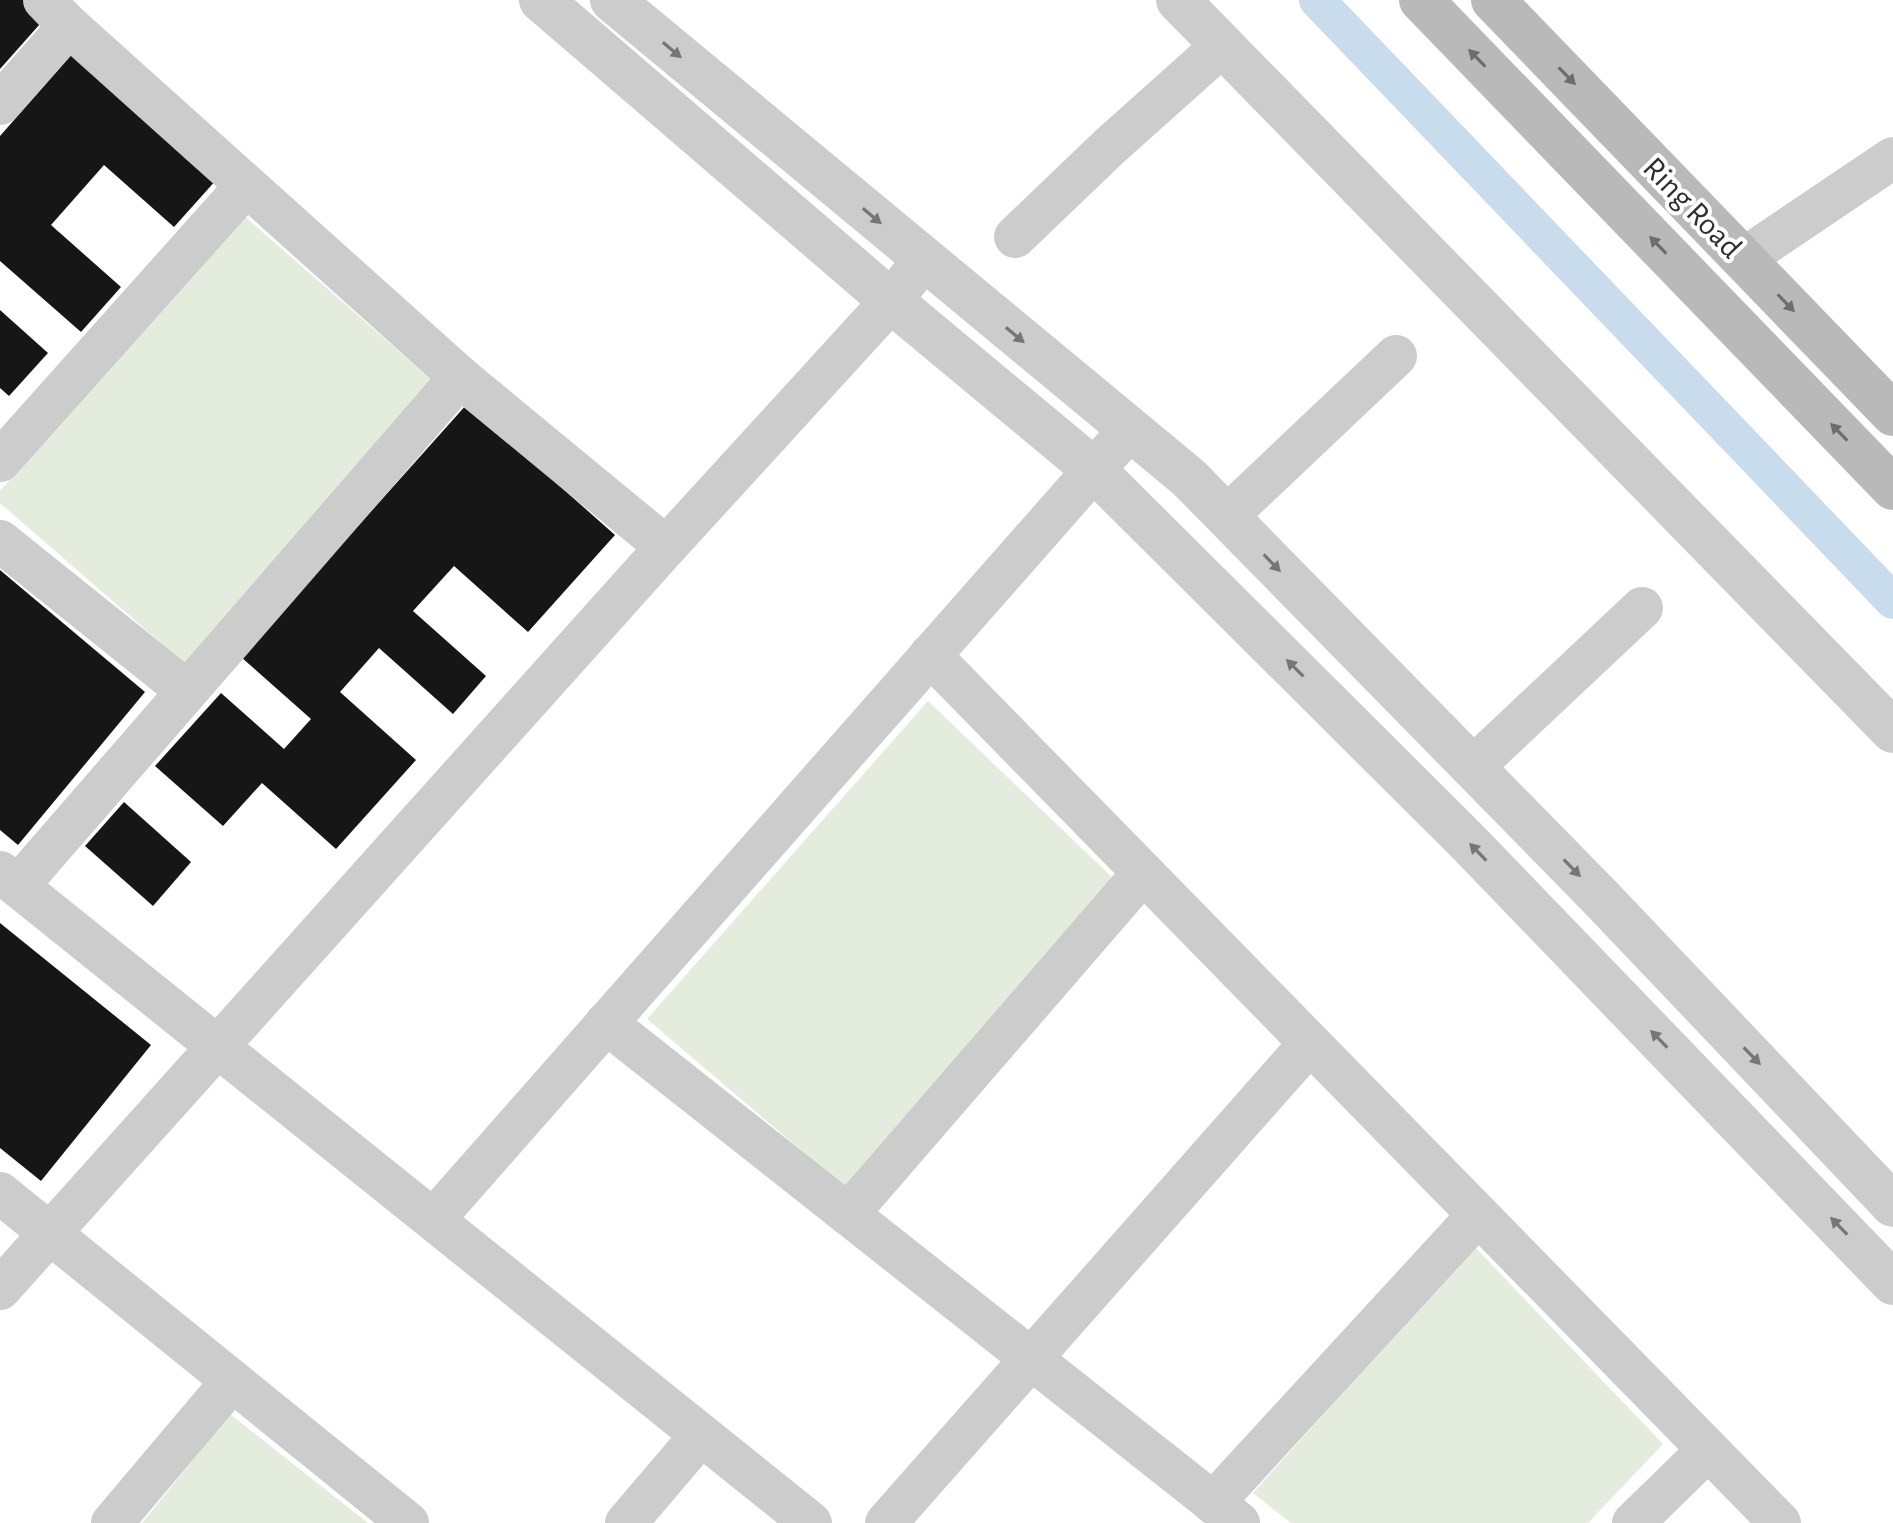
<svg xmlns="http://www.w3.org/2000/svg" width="1893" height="1523" viewBox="0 0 1893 1523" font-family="'Alegreya Sans',sans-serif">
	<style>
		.green { fill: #e4eddd }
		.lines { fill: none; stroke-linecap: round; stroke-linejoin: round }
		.canal { stroke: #c9dced; stroke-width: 36 }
		.building { fill: #161616 }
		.minor { stroke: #ccc; stroke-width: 42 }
		.tertiary { stroke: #ccc; stroke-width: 44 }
		.secondary { stroke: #b9b9b9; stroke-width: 44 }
		.oneway { fill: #767676 }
		.oneway2 { fill: #6d6d6d }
		.labels { text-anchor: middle; stroke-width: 8; stroke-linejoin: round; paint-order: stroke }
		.street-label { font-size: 32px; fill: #2f2f2f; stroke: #fff }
	</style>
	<rect width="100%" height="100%" fill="#fff"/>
	<!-- green -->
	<g class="green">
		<polygon points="242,214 432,380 184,663 0,503 0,491"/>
		<polygon points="928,701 1116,881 844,1187 647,1019"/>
		<polygon points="1474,1246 1663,1444 1588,1523 1291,1523 1253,1493"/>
		<polygon points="230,1414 368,1523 142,1523"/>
	</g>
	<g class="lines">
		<!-- canal -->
		<polyline class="canal" points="1317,0 1893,601"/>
	</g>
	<!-- building -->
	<g class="building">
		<polygon points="0,0 32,0 48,15 0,69"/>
		<polygon points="73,53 217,179 174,227 104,165 51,225 121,287 81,332 0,261 0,136"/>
		<polygon points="0,310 48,353 9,396 0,388"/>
		<polygon points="467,404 615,535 528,632 454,566 413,611 486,676 453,714 379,648 340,692 416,760 336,849 262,783 223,826 155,766 221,693 284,749 311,719 241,657"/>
		<polygon points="0,570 145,692 18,845 0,830"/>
		<polygon points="124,802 191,862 153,906 85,846"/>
		<polygon points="0,923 151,1045 41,1181 0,1148"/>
	</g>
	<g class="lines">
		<!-- minor -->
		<g class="minor">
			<polyline points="44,0 69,26 460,377 666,547"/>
			<polyline points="0,104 69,26"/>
			<polyline points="1015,237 1109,147 1223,45"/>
			<polyline points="1743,259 1893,158"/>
			<polyline points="0,461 245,187"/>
			<polyline points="1227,516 1396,356"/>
			<polyline points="0,541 187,691"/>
			<polyline points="930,655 1780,1523"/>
			<polyline points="1473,767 1642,608"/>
			<polyline points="0,872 811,1523"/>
			<polyline points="18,886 460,377"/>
			<polyline points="606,1023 1239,1523"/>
			<polyline points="0,1193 408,1523"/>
			<polyline points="848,1214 1143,873"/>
			<polyline points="434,1219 1130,429"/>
			<polyline points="0,1289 666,547 891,301 924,259"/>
			<polyline points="1213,1503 1478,1215"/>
			<polyline points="112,1523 232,1381"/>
			<polyline points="626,1523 701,1435"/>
			<polyline points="886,1523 1310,1043"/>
			<polyline points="1633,1523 1708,1450"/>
		</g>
		<!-- tertiary -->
		<g class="tertiary">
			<polyline points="541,0 891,301 1093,469 1466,840 1893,1283"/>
			<polyline points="612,0 1189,478 1600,897 1893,1205"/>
			<polyline points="1178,0 1893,731"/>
		</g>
		<!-- secondary -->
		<g class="secondary">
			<polyline points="1421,0 1893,488"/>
			<polyline points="1493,0 1893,414"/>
		</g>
	</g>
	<!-- one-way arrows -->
	<defs><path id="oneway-solid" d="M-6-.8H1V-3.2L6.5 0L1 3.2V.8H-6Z" transform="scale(2)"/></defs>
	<g class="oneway">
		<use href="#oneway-solid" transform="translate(672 50) rotate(40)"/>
		<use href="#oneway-solid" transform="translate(872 216) rotate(40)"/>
		<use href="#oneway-solid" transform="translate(1015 335) rotate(40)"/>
		<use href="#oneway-solid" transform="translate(1272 563) rotate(46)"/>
		<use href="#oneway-solid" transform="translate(1295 668) rotate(-135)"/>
		<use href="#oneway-solid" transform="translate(1478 852) rotate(-134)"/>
		<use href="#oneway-solid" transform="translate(1572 868) rotate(46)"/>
		<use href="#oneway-solid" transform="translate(1659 1039) rotate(-134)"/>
		<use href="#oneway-solid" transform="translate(1752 1056) rotate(46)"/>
		<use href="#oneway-solid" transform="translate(1839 1226) rotate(-134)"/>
	</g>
	<g class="oneway2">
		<use href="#oneway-solid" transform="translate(1477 58) rotate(-134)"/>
		<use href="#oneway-solid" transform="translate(1567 76) rotate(46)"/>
		<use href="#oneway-solid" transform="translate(1658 245) rotate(-134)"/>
		<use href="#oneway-solid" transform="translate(1786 303) rotate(46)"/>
		<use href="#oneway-solid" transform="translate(1839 432) rotate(-134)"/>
	</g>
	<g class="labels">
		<!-- street labels -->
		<g class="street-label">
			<text transform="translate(1693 207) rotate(46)" y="11">Ring Road</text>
		</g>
	</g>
</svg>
